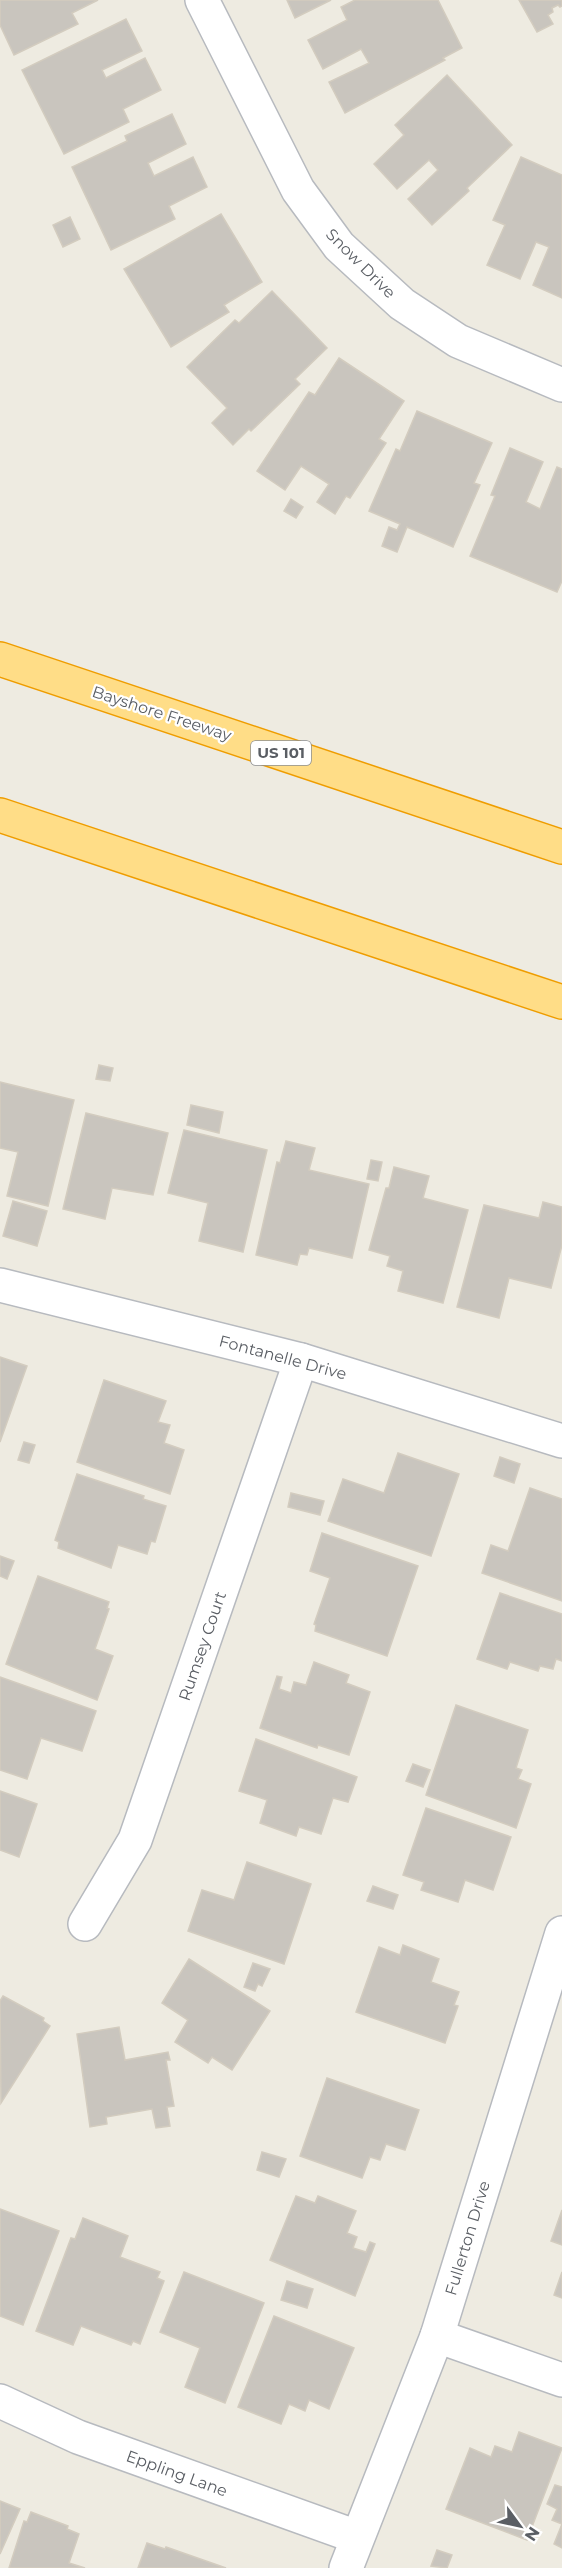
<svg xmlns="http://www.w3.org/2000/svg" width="562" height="2568" viewBox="0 0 562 2568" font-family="Montserrat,sans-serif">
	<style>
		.building { fill: #c9c5be; stroke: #d3ccbf; stroke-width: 1.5 }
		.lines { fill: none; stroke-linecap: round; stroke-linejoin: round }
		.street-casing { stroke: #b7babf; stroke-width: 36 }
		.highway-casing { stroke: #ef9d00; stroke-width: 36 }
		.street { stroke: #fff; stroke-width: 33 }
		.highway { stroke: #ffdd87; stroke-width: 33 }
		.labels { text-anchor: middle; stroke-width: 4.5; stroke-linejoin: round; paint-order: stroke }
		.shield { fill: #fff; stroke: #8c8e92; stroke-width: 1.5 }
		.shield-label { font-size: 15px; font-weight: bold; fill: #5a5e64 }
		.street-label { font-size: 16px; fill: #5a5e64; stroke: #fff }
	</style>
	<rect width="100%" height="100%" fill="#eeebe1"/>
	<!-- building -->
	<g class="building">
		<polygon points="0,0 98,0 72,13 78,24 14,55 0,25"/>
		<polygon points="287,0 331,0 295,18"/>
		<polygon points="355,0 438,0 462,48 443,58 445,60 345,113 329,82 369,63 361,49 323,69 308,40 347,20 341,7"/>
		<polygon points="519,0 562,0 562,6 560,7 558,5 552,8 553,12 548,15 553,24 537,32"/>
		<polygon points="126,19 142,51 102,70 106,78 145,58 161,90 123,109 129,122 64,154 22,70"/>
		<polygon points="447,75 512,145 467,188 469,191 432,225 408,199 438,170 429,160 397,189 374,164 404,135 395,125"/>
		<polygon points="172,114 186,144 148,163 154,176 193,157 207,187 169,206 175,219 111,250 72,167 127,141 125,136"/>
		<polygon points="521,157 562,175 562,298 533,285 549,247 536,242 520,279 487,265 505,225 493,220"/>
		<polygon points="221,214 262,282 224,305 229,312 171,347 124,269"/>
		<polygon points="70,217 80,239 63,247 53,225"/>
		<polygon points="272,291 327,348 295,379 300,384 251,431 249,429 233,445 212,423 227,408 187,367 235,320 239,323"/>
		<polygon points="339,358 404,401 379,439 386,443 350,498 346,496 335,514 317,502 329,484 301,466 285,490 257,471 309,392 315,395"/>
		<polygon points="417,411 492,443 474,483 480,485 453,547 407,527 397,552 382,546 389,527 397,530 400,524 369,511 396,449 400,451"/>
		<polygon points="510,448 543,462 526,502 540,509 557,467 562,469 562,581 557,592 470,556 495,496 491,495"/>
		<polygon points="291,499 303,507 296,518 284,511"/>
		<polygon points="99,1065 113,1068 110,1081 96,1079"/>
		<polygon points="0,1082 74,1100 48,1206 7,1196 18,1152 0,1148"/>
		<polygon points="191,1105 223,1112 219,1133 187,1125"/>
		<polygon points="86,1113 168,1133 153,1195 112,1188 105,1219 63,1209"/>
		<polygon points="184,1130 267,1150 243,1252 199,1241 208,1203 168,1193"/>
		<polygon points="286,1141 315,1148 309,1170 369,1184 352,1258 309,1248 307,1255 300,1254 297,1265 256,1255 277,1162 280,1163"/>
		<polygon points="371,1160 382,1162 378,1181 367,1179"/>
		<polygon points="394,1167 429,1176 423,1198 468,1210 443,1303 398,1291 403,1271 387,1266 390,1256 369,1250 386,1188 389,1188"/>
		<polygon points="13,1201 47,1211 37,1246 3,1236"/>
		<polygon points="543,1202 562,1207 562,1245 551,1288 509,1278 499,1318 457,1307 484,1205 539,1218"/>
		<polygon points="0,1357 27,1366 0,1442"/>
		<polygon points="104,1380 166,1401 158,1422 170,1425 164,1443 184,1450 170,1494 77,1462"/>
		<polygon points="24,1442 35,1445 29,1463 18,1460"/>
		<polygon points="398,1453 459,1474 431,1556 328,1521 343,1479 384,1493"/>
		<polygon points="500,1457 520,1464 514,1483 494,1476"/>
		<polygon points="77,1474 144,1496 143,1499 166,1506 155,1542 151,1541 147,1554 118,1545 111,1568 58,1548 59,1542 55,1540"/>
		<polygon points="530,1488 562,1499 562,1601 482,1573 491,1545 508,1551"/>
		<polygon points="291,1493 324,1501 320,1515 288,1507"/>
		<polygon points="322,1533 418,1566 387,1656 315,1631 316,1625 314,1624 330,1578 310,1571"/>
		<polygon points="0,1556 14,1561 7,1579 0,1576"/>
		<polygon points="38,1576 109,1602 107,1608 109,1609 95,1649 113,1656 97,1700 6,1664"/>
		<polygon points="500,1593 562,1614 562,1661 556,1659 553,1669 540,1666 538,1671 510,1662 507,1669 477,1659"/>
		<polygon points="314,1662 349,1675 346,1683 370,1692 349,1755 318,1745 317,1748 260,1728 277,1676 282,1677 279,1689 291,1693 294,1682 306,1685"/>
		<polygon points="0,1677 96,1711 82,1751 41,1738 27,1779 0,1770"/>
		<polygon points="456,1705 528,1730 516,1768 522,1770 518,1779 531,1784 516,1828 426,1795"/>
		<polygon points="256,1739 357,1777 348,1802 333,1798 321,1834 299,1827 296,1836 260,1823 267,1800 239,1791"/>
		<polygon points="413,1764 430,1770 423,1787 406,1781"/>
		<polygon points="0,1791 37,1804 19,1857 0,1850"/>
		<polygon points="426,1808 511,1837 493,1890 465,1880 458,1902 421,1890 424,1882 403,1875"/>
		<polygon points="247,1862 311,1884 284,1964 188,1931 202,1890 234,1900"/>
		<polygon points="373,1886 398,1895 393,1909 367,1901"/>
		<polygon points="403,1945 439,1959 431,1982 459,1992 454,2005 458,2006 445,2043 356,2012 379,1947 400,1955"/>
		<polygon points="189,1959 270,2011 232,2070 212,2057 208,2063 175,2042 188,2020 162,2003"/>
		<polygon points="253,1963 270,1969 262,1986 258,1984 255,1991 244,1987"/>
		<polygon points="3,1996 44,2018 43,2021 50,2026 1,2103 0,2001"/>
		<polygon points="119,2027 125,2060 168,2052 170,2060 166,2060 174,2106 167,2107 170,2126 156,2128 152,2109 106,2117 107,2124 90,2127 77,2034"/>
		<polygon points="327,2078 419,2110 405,2150 386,2144 380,2160 370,2157 362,2178 300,2156"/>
		<polygon points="262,2152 286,2159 279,2177 257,2170"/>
		<polygon points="296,2196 315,2203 318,2196 356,2211 347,2233 357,2237 353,2248 366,2252 370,2242 375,2244 355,2296 270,2260"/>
		<polygon points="0,2209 59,2231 23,2325 0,2316"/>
		<polygon points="562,2210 562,2245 551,2241"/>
		<polygon points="83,2218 128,2236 120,2257 160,2272 157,2278 164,2281 140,2344 133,2341 131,2345 81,2326 73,2345 36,2331 71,2238 75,2239"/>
		<polygon points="184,2272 264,2303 225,2403 185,2387 200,2348 160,2332"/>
		<polygon points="562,2272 562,2298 554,2295"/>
		<polygon points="287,2281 313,2289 307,2308 281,2300"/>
		<polygon points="274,2316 354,2348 329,2409 309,2400 305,2411 289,2404 281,2424 238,2407"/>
		<polygon points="519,2432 562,2448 527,2540 446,2509 470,2448 491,2457 495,2446 512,2452"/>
		<polygon points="555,2485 562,2487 562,2548 554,2544 562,2524 552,2520 557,2509 547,2504"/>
		<polygon points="0,2501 20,2509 0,2554"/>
		<polygon points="31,2512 68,2526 67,2529 79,2534 69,2563 85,2568 9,2568 24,2521 27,2522"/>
		<polygon points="147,2543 165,2549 166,2547 226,2568 138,2568"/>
		<polygon points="437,2550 452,2555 447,2568 431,2566"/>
	</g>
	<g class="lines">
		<defs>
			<g id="street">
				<polyline points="202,0 298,190 339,246 402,304 458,341 562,385"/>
				<polyline points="0,1285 301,1360 562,1441"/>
				<polyline points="85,1924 135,1840 301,1360"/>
				<polyline points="437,2336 562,2380"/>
				<polyline points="0,2401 78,2437 357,2537"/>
				<polyline points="346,2568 437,2336 562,1933"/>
			</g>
			<g id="highway">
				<polyline points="0,659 562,847"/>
				<polyline points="0,815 562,1002"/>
			</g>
		</defs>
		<!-- street casing -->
		<use href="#street" class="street-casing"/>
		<!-- highway casing -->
		<use href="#highway" class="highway-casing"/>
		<!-- street -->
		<use href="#street" class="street"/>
		<!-- highway -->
		<use href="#highway" class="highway"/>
	</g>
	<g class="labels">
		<!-- shield labels -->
		<rect class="shield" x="251" y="741" width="60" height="24" rx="4.5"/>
		<g class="shield-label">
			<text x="281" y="758">US 101</text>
		</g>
		<!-- street labels -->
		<g class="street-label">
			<text transform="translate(361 263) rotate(45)" y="6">Snow Drive</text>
			<text transform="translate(162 713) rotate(18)" y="6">Bayshore Freeway</text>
			<text transform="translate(283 1357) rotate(15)" y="6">Fontanelle Drive</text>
			<text transform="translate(202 1646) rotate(-71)" y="6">Rumsey Court</text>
			<text transform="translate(467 2238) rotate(-73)" y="6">Fullerton Drive</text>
			<text transform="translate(177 2473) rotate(20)" y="6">Eppling Lane</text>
		</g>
	</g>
	<!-- north arrow -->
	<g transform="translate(520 2526) rotate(123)" stroke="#ffffff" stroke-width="4.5" paint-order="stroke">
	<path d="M0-4.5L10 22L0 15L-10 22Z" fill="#5a5e64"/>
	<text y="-9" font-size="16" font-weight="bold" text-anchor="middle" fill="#5a5e64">N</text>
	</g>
</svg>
